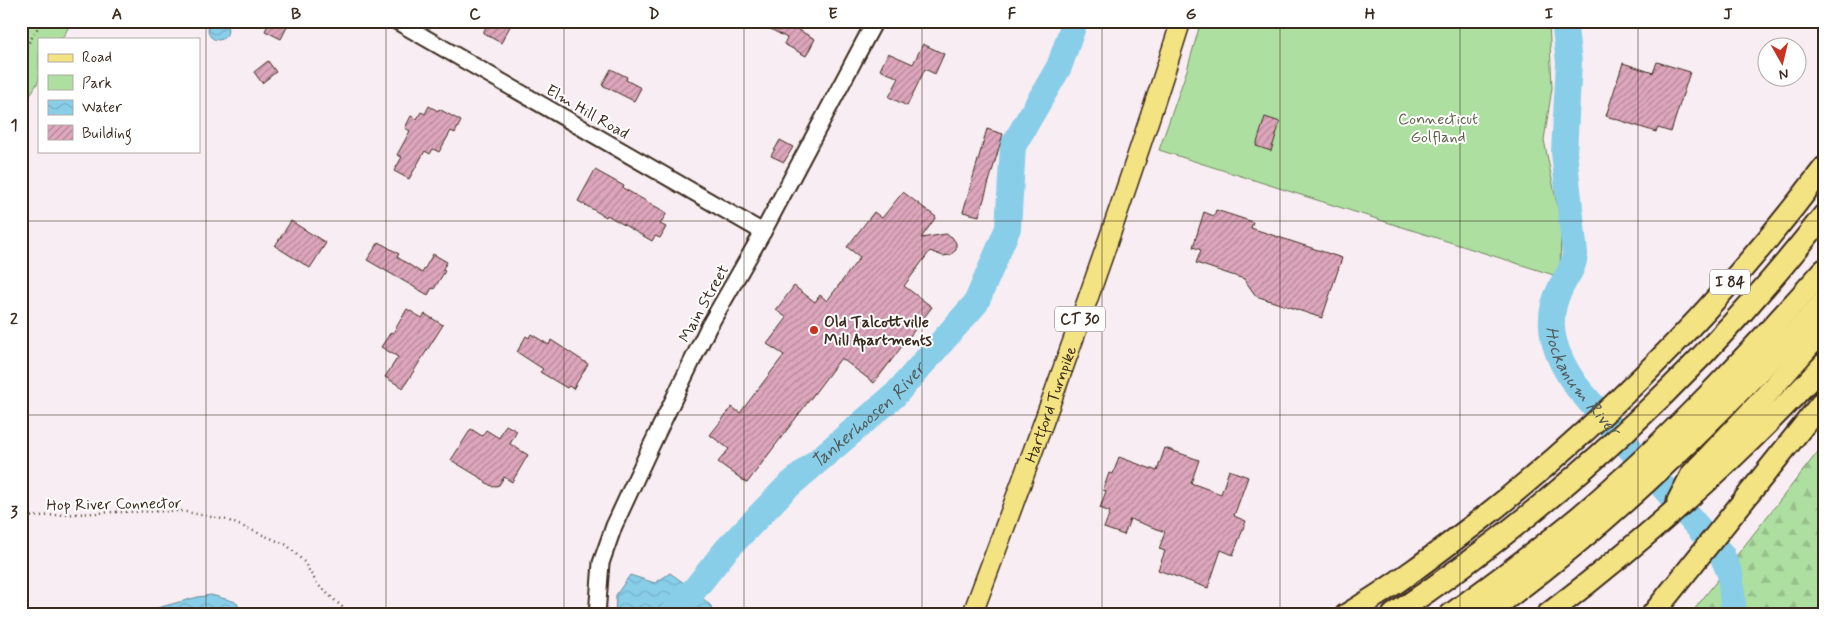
<svg xmlns="http://www.w3.org/2000/svg" width="1845" height="636" viewBox="0 0 1845 636" font-family="Mynerve,sans-serif">
	<style>
		.forest { fill: url(#forest-firs); stroke: #748460 }
		.park { fill: #addfa1; stroke: #748460 }
		.water { fill: url(#water-waves); stroke: #698c98 }
		.lines { fill: none; stroke-linecap: round; stroke-linejoin: round }
		.river { stroke: #88cee9; stroke-width: 26 }
		.building { fill: url(#building-hatch); stroke: #3b2a1e }
		.minor-casing { stroke: #3b2a1e; stroke-width: 19 }
		.major-casing { stroke: #3b2a1e; stroke-width: 22 }
		.highway-casing { stroke: #3b2a1e; stroke-width: 25 }
		.path { stroke: #3b2a1e; stroke-width: 2.5; stroke-dasharray: 1 4; stroke-linecap: butt }
		.minor { stroke: #fff; stroke-width: 15 }
		.major { stroke: #f4e382; stroke-width: 19 }
		.highway { stroke: #f4e382; stroke-width: 21 }
		.grid { fill: none; stroke: #3b2a1e; stroke-width: 1; stroke-opacity: 0.55 }
		.poi-dot { fill: #c8321e; stroke: #fff; stroke-width: 2 }
		.labels { text-anchor: middle; stroke-width: 4; stroke-linejoin: round; paint-order: stroke }
		.shield { fill: #fff; stroke: #766a62; stroke-width: 1 }
		.shield-label { font-size: 15px; font-weight: bold; fill: #3b2a1e }
		.street-label { font-size: 16px; fill: #3b2a1e; stroke: #fff }
		.park-label { font-size: 16px; fill: #5d6045; stroke: #fff }
		.poi-label { font-size: 16px; font-weight: bold; fill: #3b2a1e; stroke: #fff; text-anchor: start }
		.water-label { font-size: 18px; font-style: italic; fill: #525b5b; stroke: #fff }
		.neatline { fill: none; stroke: #3b2a1e; stroke-width: 2 }
		.grid-label { font-size: 16px; text-anchor: middle; font-weight: bold; fill: #3b2a1e }
	</style>
	<defs>
		<pattern id="forest-firs" width="22" height="20" patternUnits="userSpaceOnUse" patternTransform="scale(1.25)"><rect width="22" height="20" fill="#addfa1"/><path d="M5 1l3.5 6h-7zM16 11l3.5 6h-7z" fill="#96c08a"/></pattern>
		<pattern id="water-waves" width="16" height="10" patternUnits="userSpaceOnUse" patternTransform="scale(1.25)"><rect width="16" height="10" fill="#88cee9"/><path d="M0 5q4-4 8 0t8 0" fill="none" stroke="#76b1c7"/></pattern>
		<pattern id="building-hatch" width="6" height="6" patternUnits="userSpaceOnUse" patternTransform="scale(1.25)"><rect width="6" height="6" fill="#dda6bc"/><path d="M-1 1l2-2M0 6l6-6M5 7l2-2" fill="none" stroke="#b48798"/></pattern>
	</defs>
	<rect width="100%" height="100%" fill="#f8edf2"/>
	<filter id="ink" filterUnits="userSpaceOnUse"><feTurbulence type="fractalNoise" baseFrequency=".02" numOctaves="2"/><feDisplacementMap in="SourceGraphic" scale="10" xChannelSelector="R" yChannelSelector="G"/><feConvolveMatrix kernelMatrix="1 2 1 2 8 2 1 2 1" color-interpolation-filters="sRGB"/></filter>
	<g filter="url(#ink)">
		<!-- forest -->
		<polygon class="forest" points="1824,444 1824,615 1690,615"/>
		<!-- park -->
		<g class="park">
			<polygon points="21,21 72,21 62,39 39,39 39,80 21,111"/>
			<polygon points="1201,21 1549,21 1552,88 1544,140 1561,224 1560,277 1159,150 1187,70"/>
		</g>
		<!-- water -->
		<g class="water">
			<circle cx="218" cy="30" r="10"/>
			<polygon points="670,573 694,590 711,606 712,615 615,615 616,595 630,575 655,583"/>
			<polygon points="211,595 233,601 237,603 240,610 255,615 131,615 198,597"/>
		</g>
		<g class="lines">
			<!-- river -->
			<g class="river">
				<path id="s1" d="M1564,21L1569,62L1564,152L1575,254C1574,269 1566,276 1560,289C1542,324 1556,358 1577,387L1722,555L1730,574L1734,615"/>
				<path id="s2" d="M671,615L694,590L726,550L785,489L895,395L976,303L1008,228L1013,146L1059,67L1075,21"/>
			</g>
		</g>
		<!-- building -->
		<g class="building">
			<polygon points="270,21 290,21 281,39 265,31"/>
			<polygon points="489,21 513,21 501,43 483,33"/>
			<polygon points="756,21 782,21 815,39 806,56 784,44 787,38"/>
			<polygon points="923,44 944,54 935,74 925,69 907,106 889,97 899,78 880,70 888,53 913,64"/>
			<polygon points="268,61 276,72 262,83 254,72"/>
			<polygon points="1657,62 1690,72 1671,132 1658,128 1656,132 1606,116 1623,63 1653,73"/>
			<polygon points="611,69 627,77 626,80 641,88 634,101 602,85"/>
			<polygon points="429,106 438,111 439,109 461,121 455,133 451,131 439,152 433,149 430,154 425,151 409,179 394,171 402,157 397,155 410,131 405,128 411,116 417,119 421,112 425,114"/>
			<polygon points="1265,117 1280,122 1271,151 1256,146"/>
			<polygon points="987,129 1003,134 979,216 963,212"/>
			<polygon points="780,140 793,147 784,162 771,156"/>
			<polygon points="595,170 624,186 623,188 667,213 660,224 666,227 660,238 655,236 652,241 607,215 606,217 578,201"/>
			<polygon points="903,192 936,217 921,238 946,234 952,237 956,243 956,250 950,255 943,256 930,251 904,286 932,307 874,383 841,358 747,483 718,462 729,449 710,435 732,407 740,413 784,355 767,344 787,318 776,310 794,286 815,302 820,295 827,301 860,257 847,247 874,212 882,218"/>
			<polygon points="1216,210 1253,222 1251,228 1342,258 1322,318 1256,296 1244,279 1196,263 1201,250 1193,247 1204,212 1214,216"/>
			<polygon points="291,221 326,243 310,268 275,246"/>
			<polygon points="379,242 399,254 397,257 422,273 433,254 447,262 442,270 445,271 434,289 432,288 428,295 367,260"/>
			<polygon points="407,309 422,318 425,314 443,325 403,388 385,377 398,357 381,347 391,332 393,333"/>
			<polygon points="531,334 549,345 551,340 588,364 573,389 569,386 567,388 540,372 543,369 517,352 526,336 529,338"/>
			<polygon points="506,425 517,431 510,444 528,455 512,482 504,477 499,485 493,487 485,482 484,480 451,460 471,429 482,436 486,430 499,438"/>
			<polygon points="1165,448 1199,460 1191,483 1221,494 1229,470 1248,477 1234,516 1246,521 1233,555 1221,550 1208,588 1158,570 1165,551 1159,549 1165,532 1130,519 1124,535 1104,528 1110,512 1100,508 1106,491 1103,490 1109,473 1113,474 1119,457 1157,471"/>
		</g>
		<g class="lines">
			<defs>
				<g id="minor">
					<polyline points="396,21 763,232"/>
					<polyline points="597,615 601,563 614,526 652,444 708,328 763,232 875,21"/>
				</g>
				<g id="major">
					<path id="s3" d="M972,615C1046,418 1118,221 1181,21"/>
				</g>
				<g id="highway">
					<polyline points="1678,501 1692,474 1760,402 1824,329"/>
					<path d="M1346,615C1393,587 1436,554 1479,521C1608,420 1725,299 1824,168"/>
					<path d="M1393,615C1556,506 1703,370 1824,215"/>
					<path d="M1450,615C1494,583 1538,551 1580,516C1668,441 1747,356 1824,270"/>
					<path d="M1484,615C1610,525 1720,416 1824,301"/>
					<path d="M1547,615C1646,539 1740,457 1824,364"/>
					<polyline points="1652,615 1824,400"/>
				</g>
			</defs>
			<!-- minor casing -->
			<use href="#minor" class="minor-casing"/>
			<!-- major casing -->
			<use href="#major" class="major-casing"/>
			<!-- highway casing -->
			<use href="#highway" class="highway-casing"/>
			<!-- path -->
			<g class="path">
				<polyline points="21,55 42,21"/>
				<polyline points="21,517 114,512 181,511 227,520 287,545 304,562 318,585 351,615"/>
			</g>
			<!-- minor -->
			<use href="#minor" class="minor"/>
			<!-- major -->
			<use href="#major" class="major"/>
			<!-- highway -->
			<use href="#highway" class="highway"/>
		</g>
	</g>
	<!-- grid -->
	<path class="grid" d="M206,21V615M386,21V615M564,21V615M744,21V615M922,21V615M1102,21V615M1280,21V615M1460,21V615M1638,21V615M21,221H1824M21,415H1824"/>
	<!-- markers -->
	<circle class="poi-dot" cx="814" cy="330" r="5"/>
	<g class="labels">
		<!-- shield labels -->
		<g class="shield">
			<rect x="1710" y="269.5" width="40" height="25" rx="4"/>
			<rect x="1055" y="306.5" width="50" height="25" rx="4"/>
		</g>
		<g class="shield-label">
			<text x="1730" y="287">I 84</text>
			<text x="1080" y="324">CT 30</text>
		</g>
		<!-- street labels -->
		<g class="street-label">
			<text transform="translate(588 111) rotate(30)" y="6">Elm Hill Road</text>
			<text transform="translate(703 303) rotate(-61)" y="6">Main Street</text>
			<text dy="6" stroke="none"><textPath href="#s3" startOffset="225">Hartford Turnpike</textPath></text>
			<text transform="translate(114 503) rotate(-1)" y="6">Hop River Connector</text>
		</g>
		<!-- park labels -->
		<g class="park-label">
			<text x="1438" y="124">Connecticut<tspan x="1438" dy="18">Golfland</tspan></text>
		</g>
		<!-- poi labels -->
		<g class="poi-label">
			<text x="824" y="327">Old Talcottville<tspan x="824" dy="18">Mill Apartments</tspan></text>
		</g>
		<!-- water labels -->
		<g class="water-label">
			<text dy="6" stroke="none"><textPath href="#s1" startOffset="375">Hockanum River</textPath></text>
			<text dy="6" stroke="none"><textPath href="#s2" startOffset="281">Tankerhoosen River</textPath></text>
		</g>
	</g>
	<!-- margin -->
	<rect width="1845" height="636" fill="none" stroke="#fff" stroke-width="55"/>
	<!-- legend -->
	<rect x="38" y="38" width="162" height="115" fill="#ffffff" stroke="#b1aaa5"/>
	<rect x="48" y="54" width="25" height="8" fill="#f4e382" stroke="#b1aaa5"/>
	<text x="82" y="62" font-size="15" fill="#3b2a1e">Road</text>
	<rect x="48" y="75" width="25" height="15" fill="#addfa1" stroke="#b1aaa5"/>
	<text x="82" y="88" font-size="15" fill="#3b2a1e">Park</text>
	<rect x="48" y="100" width="25" height="15" fill="url(#water-waves)" stroke="#b1aaa5"/>
	<text x="82" y="112" font-size="15" fill="#3b2a1e">Water</text>
	<rect x="48" y="125" width="25" height="15" fill="url(#building-hatch)" stroke="#b1aaa5"/>
	<text x="82" y="138" font-size="15" fill="#3b2a1e">Building</text>
	<!-- north arrow -->
	<g transform="translate(1782 62) rotate(172)"><circle r="24" fill="#ffffff" stroke="#b1aaa5"/>
	<path d="M0-4L9 19L0 12L-9 19Z" fill="#c8321e"/>
	<text y="-8" font-size="14" font-weight="bold" text-anchor="middle" fill="#3b2a1e">N</text>
	</g>
	<rect x="28" y="28" width="1790" height="580" class="neatline"/>
	<g class="grid-label">
		<text x="117" y="19">A</text>
		<text x="296" y="19">B</text>
		<text x="475" y="19">C</text>
		<text x="654" y="19">D</text>
		<text x="833" y="19">E</text>
		<text x="1012" y="19">F</text>
		<text x="1191" y="19">G</text>
		<text x="1370" y="19">H</text>
		<text x="1549" y="19">I</text>
		<text x="1728" y="19">J</text>
		<text x="14" y="130">1</text>
		<text x="14" y="324">2</text>
		<text x="14" y="517">3</text>
	</g>
</svg>
